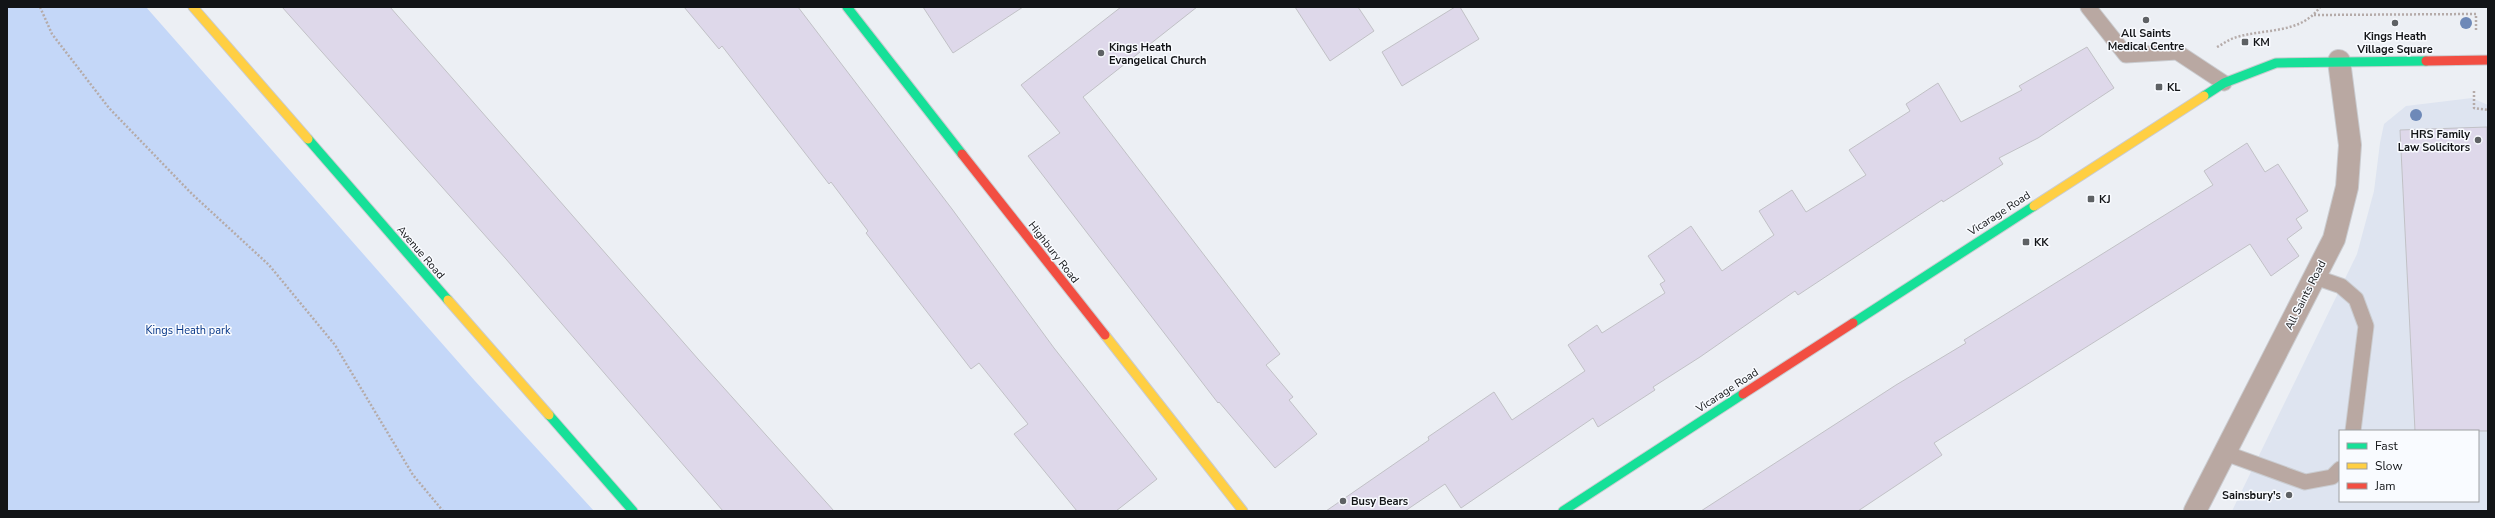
<svg xmlns="http://www.w3.org/2000/svg" width="2495" height="518" viewBox="0 0 2495 518" font-family="'Nunito Sans',sans-serif">
	<style>
		.built { fill: #dee4f0; fill-rule: evenodd }
		.green { fill: #c4d7f8 }
		.building { fill: #ded8ea; stroke: #c1c1c6 }
		.lines { fill: none; stroke-linecap: round; stroke-linejoin: round }
		.lane-casing { stroke: #caccd0; stroke-width: 17 }
		.street-casing { stroke: #caccd0; stroke-width: 24 }
		.fast-casing { stroke: #caccd0; stroke-width: 11 }
		.slow-casing { stroke: #caccd0; stroke-width: 11 }
		.jam-casing { stroke: #caccd0; stroke-width: 11 }
		.path { stroke: #b5aba9; stroke-width: 2.5; stroke-dasharray: 2 2; stroke-linecap: butt }
		.lane { stroke: #b9a8a2; stroke-width: 15 }
		.street { stroke: #b9a8a2; stroke-width: 22 }
		.fast { stroke: #16e098; stroke-width: 9 }
		.slow { stroke: #ffcf43; stroke-width: 9 }
		.jam { stroke: #f24e42; stroke-width: 9 }
		.tree { fill: #6e89b8 }
		.poi-dot { fill: #5e6164; stroke: #f9fbff; stroke-width: 1.5 }
		.labels { text-anchor: middle; stroke-width: 3; stroke-linejoin: round; paint-order: stroke }
		.poi-label { font-size: 11px; font-weight: bold; fill: #121417; stroke: #f9fbff; text-anchor: start }
		.street-label { font-size: 11px; fill: #121417; stroke: #f9fbff }
		.park-label { font-size: 11px; fill: #063687; stroke: #f9fbff }
	</style>
	<rect width="100%" height="100%" fill="#eceff4"/>
	<!-- built -->
	<path class="built" d="M2472,98L2488,105V511H2232L2357,254L2374,191L2380,143L2384,124L2406,106ZM2340,431H2478V501H2340Z"/>
	<!-- green -->
	<polygon class="green" points="7,7 146,7 475,381 594,511 7,511"/>
	<!-- building -->
	<g class="building">
		<polygon points="282,7 390,7 698,359 834,511 723,511 506,259"/>
		<polygon points="684,7 798,7 952,209 1054,348 1157,479 1116,511 1077,511 1014,434 1028,424 979,363 971,369 866,233 868,231 831,182 829,184 722,46 719,49"/>
		<polygon points="923,7 1023,7 953,53"/>
		<polygon points="1121,7 1197,7 1083,97 1280,354 1266,365 1293,397 1289,400 1317,434 1275,468 1219,402 1218,403 1028,156 1060,133 1021,85"/>
		<polygon points="1295,7 1358,7 1374,31 1330,61"/>
		<polygon points="1455,7 1460,7 1479,39 1402,86 1382,52"/>
		<polygon points="2087,47 2114,88 2038,138 1999,158 2003,164 1976,181 1943,202 1942,200 1798,295 1795,291 1700,357 1653,387 1655,390 1598,427 1593,418 1461,508 1445,484 1405,511 1326,511 1429,440 1428,437 1494,392 1512,420 1585,371 1568,345 1597,325 1602,333 1665,293 1660,284 1665,281 1648,256 1691,226 1722,271 1774,235 1759,211 1792,190 1806,212 1866,175 1849,150 1910,111 1906,104 1938,83 1961,122 2022,90 2019,86"/>
		<polygon points="2487,127 2488,431 2415,431 2400,130"/>
		<polygon points="2247,143 2265,172 2278,164 2308,211 2296,219 2302,228 2287,239 2299,256 2271,276 2250,244 1934,443 1942,455 1858,511 1701,511 1896,385 1966,343 1964,340 2213,185 2204,171"/>
	</g>
	<g class="lines">
		<defs>
			<g id="lane">
				<polyline points="2088,7 2126,55 2177,52 2224,83"/>
				<polyline points="2315,277 2341,286 2356,299 2366,326 2353,431"/>
				<polyline points="2225,453 2305,482 2332,477 2340,469"/>
			</g>
			<polyline id="street" points="2195,511 2334,239 2347,187 2350,145 2339,61"/>
			<g id="fast">
				<polyline points="847,7 962,154"/>
				<polyline points="2204,96 2224,83 2276,63 2426,61"/>
				<polyline points="308,139 448,300"/>
				<polyline points="1853,323 2034,206"/>
				<polyline points="549,415 633,511"/>
				<polyline points="1563,511 1743,394"/>
			</g>
			<g id="slow">
				<polyline points="193,7 308,139"/>
				<polyline points="2034,206 2204,96"/>
				<polyline points="448,300 549,415"/>
				<polyline points="1105,335 1243,511"/>
			</g>
			<g id="jam">
				<polyline points="2426,61 2488,60"/>
				<polyline points="962,154 1105,335"/>
				<polyline points="1743,394 1853,323"/>
			</g>
		</defs>
		<!-- lane casing -->
		<use href="#lane" class="lane-casing"/>
		<!-- street casing -->
		<use href="#street" class="street-casing"/>
		<!-- fast casing -->
		<use href="#fast" class="fast-casing"/>
		<!-- slow casing -->
		<use href="#slow" class="slow-casing"/>
		<!-- jam casing -->
		<use href="#jam" class="jam-casing"/>
		<!-- path -->
		<g class="path">
			<polyline points="40,7 52,34 109,108 192,194 269,265 335,345 413,475 443,511"/>
			<polyline points="2314,15 2476,14 2476,30"/>
			<path d="M2217,47C2223,44 2228,40 2234,38C2263,28 2300,35 2320,7"/>
			<polyline points="2474,91 2474,108 2488,110"/>
		</g>
		<!-- lane -->
		<use href="#lane" class="lane"/>
		<!-- street -->
		<use href="#street" class="street"/>
		<!-- fast -->
		<use href="#fast" class="fast"/>
		<!-- slow -->
		<use href="#slow" class="slow"/>
		<!-- jam -->
		<use href="#jam" class="jam"/>
	</g>
	<!-- trees -->
	<g class="tree">
		<circle cx="2466" cy="23" r="6"/>
		<circle cx="2416" cy="115" r="6"/>
	</g>
	<!-- markers -->
	<g class="poi-dot">
		<circle cx="2146" cy="20" r="4"/>
		<circle cx="2395" cy="23" r="4"/>
		<rect x="2241" y="38" width="8" height="8" rx="2"/>
		<circle cx="1101" cy="53" r="4"/>
		<rect x="2155" y="83" width="8" height="8" rx="2"/>
		<circle cx="2478" cy="140" r="4"/>
		<rect x="2087" y="195" width="8" height="8" rx="2"/>
		<rect x="2022" y="238" width="8" height="8" rx="2"/>
		<circle cx="2289" cy="495" r="4"/>
		<circle cx="1343" cy="501" r="4"/>
	</g>
	<g class="labels">
		<!-- poi labels -->
		<g class="poi-label">
			<text x="2146" y="37" text-anchor="middle">All Saints<tspan x="2146" dy="13">Medical Centre</tspan></text>
			<text x="2395" y="40" text-anchor="middle">Kings Heath<tspan x="2395" dy="13">Village Square</tspan></text>
			<text x="2253" y="46">KM</text>
			<text x="1109" y="51">Kings Heath<tspan x="1109" dy="13">Evangelical Church</tspan></text>
			<text x="2167" y="91">KL</text>
			<text x="2470" y="138" text-anchor="end">HRS Family<tspan x="2470" dy="13">Law Solicitors</tspan></text>
			<text x="2099" y="203">KJ</text>
			<text x="2034" y="246">KK</text>
			<text x="2281" y="499" text-anchor="end">Sainsbury's</text>
			<text x="1351" y="505">Busy Bears</text>
		</g>
		<!-- street labels -->
		<g class="street-label">
			<text transform="translate(1999 213) rotate(-33)" y="4">Vicarage Road</text>
			<text transform="translate(421 252) rotate(49)" y="4">Avenue Road</text>
			<text transform="translate(1054 252) rotate(52)" y="4">Highbury Road</text>
			<text transform="translate(2305 295) rotate(-63)" y="4">All Saints Road</text>
			<text transform="translate(1727 390) rotate(-33)" y="4">Vicarage Road</text>
		</g>
		<!-- park labels -->
		<g class="park-label">
			<text x="188" y="334">Kings Heath park</text>
		</g>
	</g>
	<!-- border -->
	<rect width="2495" height="518" fill="none" stroke="#121417" stroke-width="16"/>
	<!-- legend -->
	<rect x="2339" y="430" width="140" height="72" fill="#f9fbff" stroke="#9d9fa2"/>
	<rect x="2347" y="443" width="20" height="6" fill="#16e098" stroke="#9d9fa2"/>
	<text x="2375" y="450" font-size="12" fill="#121417">Fast</text>
	<rect x="2347" y="463" width="20" height="6" fill="#ffcf43" stroke="#9d9fa2"/>
	<text x="2375" y="470" font-size="12" fill="#121417">Slow</text>
	<rect x="2347" y="483" width="20" height="6" fill="#f24e42" stroke="#9d9fa2"/>
	<text x="2375" y="490" font-size="12" fill="#121417">Jam</text>
</svg>
